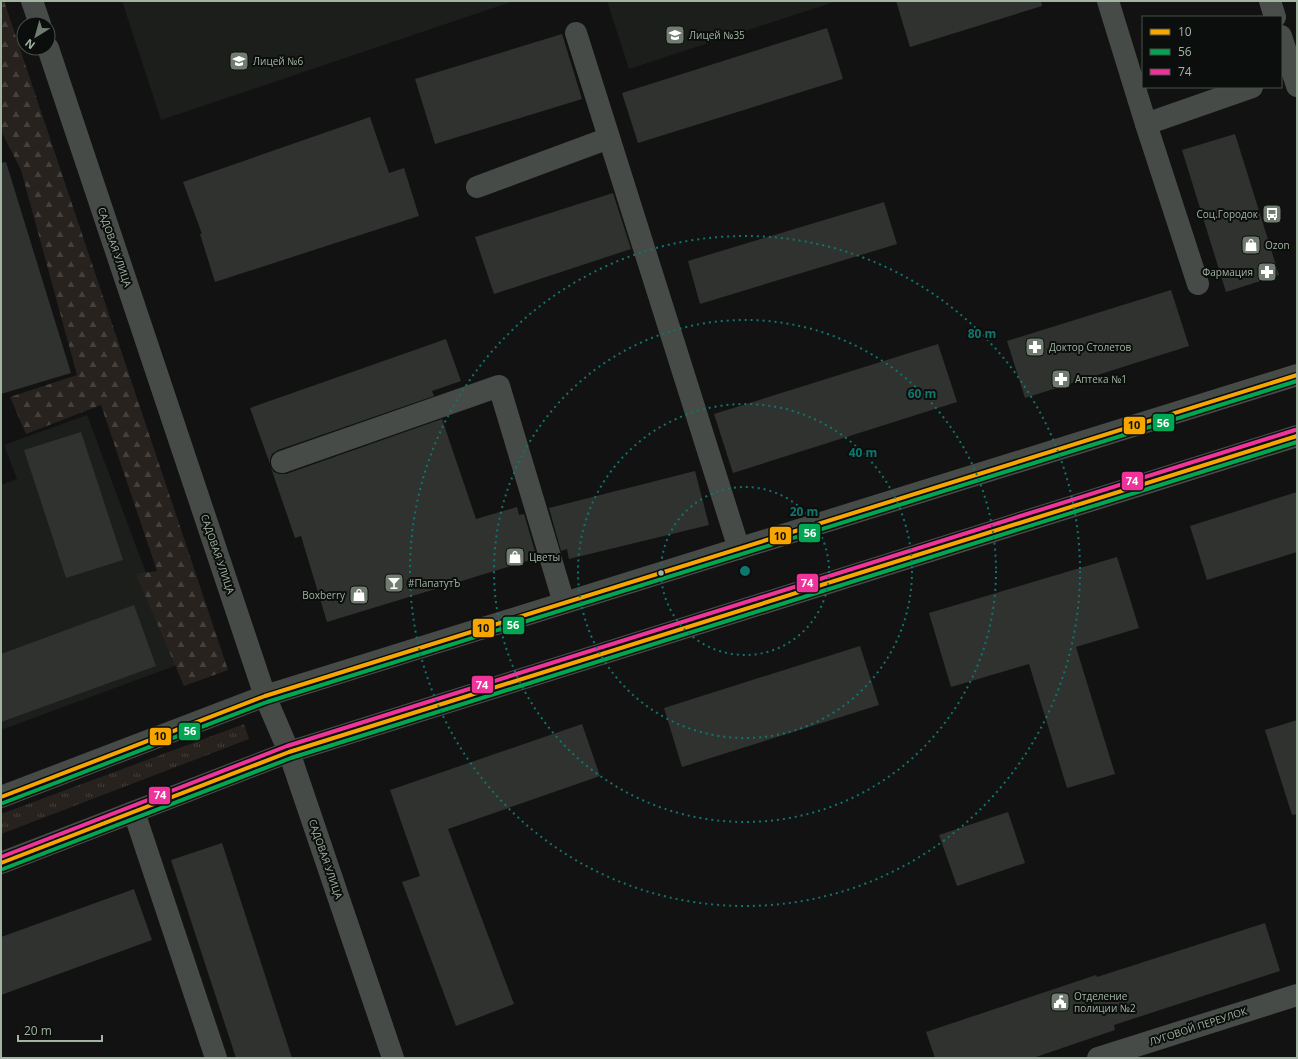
<svg xmlns="http://www.w3.org/2000/svg" width="1298" height="1059" viewBox="0 0 1298 1059" font-family="'Open Sans',sans-serif">
	<style>
		.built { fill: #1c1e1c }
		.grass { fill: url(#grass-tufts) }
		.forest { fill: url(#forest-firs) }
		.building { fill: #2f322f }
		.lines { fill: none; stroke-linecap: round; stroke-linejoin: round }
		.minor { stroke: #464b47; stroke-width: 22 }
		.major { stroke: #494d49; stroke-width: 22 }
		.bus-1-casing { stroke: #0c0e0d; stroke-width: 7 }
		.bus-2-casing { stroke: #0c0e0d; stroke-width: 7 }
		.bus-3-casing { stroke: #0c0e0d; stroke-width: 7 }
		.bus-1 { stroke: #f7a600; stroke-width: 4 }
		.bus-2 { stroke: #00a651; stroke-width: 4 }
		.bus-3 { stroke: #ef339a; stroke-width: 4 }
		.ring { fill: none; stroke: #0f766e; stroke-width: 2; stroke-dasharray: 2 4 }
		.bus-dot { fill: #a2b5a2; stroke: #0c0e0d; stroke-width: 1.5 }
		.labels { text-anchor: middle; stroke-width: 4; stroke-linejoin: round; paint-order: stroke }
		.poi-label { font-size: 10px; fill: #a2b5a2; stroke: #0c0e0d; text-anchor: start }
		.street-label { font-size: 10px; fill: #a2b5a2; stroke: #0c0e0d }
		.centre { fill: #0f766e; stroke: #0c0e0d; stroke-width: 2 }
		.ring-label { font-size: 12px; text-anchor: middle; font-weight: bold; fill: #0f766e; stroke: #0c0e0d; stroke-width: 4; stroke-linejoin: round; paint-order: stroke }
		.line-badge { stroke: #0c0e0d; stroke-width: 1.5 }
		.badge-label { font-size: 11px; text-anchor: middle; font-weight: bold; fill: #fff }
		.pale-badge-label { font-size: 11px; text-anchor: middle; font-weight: bold; fill: #111 }
	</style>
	<defs>
		<pattern id="grass-tufts" width="24" height="20" patternUnits="userSpaceOnUse"><rect width="24" height="20" fill="#28221f"/><path d="M3 7l-1-3M5 7V3M7 7l1-3M15 17l-1-3M17 17v-4M19 17l1-3" fill="none" stroke="#44403c"/></pattern>
		<pattern id="forest-firs" width="22" height="20" patternUnits="userSpaceOnUse"><rect width="22" height="20" fill="#28221f"/><path d="M5 1l3.5 6h-7zM16 11l3.5 6h-7z" fill="#44403c"/></pattern>
	</defs>
	<rect width="100%" height="100%" fill="#121212"/>
	<!-- built -->
	<g class="built">
		<polygon points="122,1 514,1 161,120"/>
		<polygon points="607,1 837,1 629,69"/>
		<polygon points="87,415 180,664 1,730 1,485 17,479 4,445"/>
	</g>
	<!-- grass -->
	<polygon class="grass" points="244,724 249,739 1,834 1,814"/>
	<!-- forest -->
	<polygon class="forest" points="1,1 4,1 228,670 184,686 136,574 157,571 101,405 26,434 10,397 77,375 21,170 1,131"/>
	<!-- building -->
	<g class="building">
		<polygon points="896,1 1041,1 1042,6 910,47"/>
		<polygon points="827,28 843,79 638,143 622,93"/>
		<polygon points="562,34 582,99 435,144 415,79"/>
		<polygon points="370,117 389,173 404,168 419,216 215,282 200,234 202,234 183,182"/>
		<polygon points="1235,134 1279,275 1226,292 1182,150"/>
		<polygon points="6,162 71,373 1,394 1,163"/>
		<polygon points="613,193 631,249 494,294 475,237"/>
		<polygon points="884,202 897,244 700,304 688,261"/>
		<polygon points="1171,290 1189,346 1025,398 1007,341"/>
		<polygon points="446,339 461,381 432,391 434,396 278,450 272,454 270,459 270,464 250,408"/>
		<polygon points="938,344 957,402 733,473 714,414"/>
		<polygon points="442,419 476,519 517,507 519,515 524,514 537,558 327,622 301,536 295,538 271,468 274,472 279,474 286,474"/>
		<polygon points="81,432 123,560 66,578 24,450"/>
		<polygon points="695,471 709,525 569,559 567,549 561,551 549,508"/>
		<polygon points="1297,492 1297,552 1207,580 1190,526"/>
		<polygon points="1117,557 1139,628 1076,647 1115,774 1067,788 1029,664 951,687 929,613"/>
		<polygon points="134,605 156,666 1,722 1,654"/>
		<polygon points="860,646 879,705 682,767 664,708"/>
		<polygon points="1297,720 1297,814 1292,815 1265,730"/>
		<polygon points="582,724 600,776 448,829 514,1004 456,1026 402,882 420,876 390,790"/>
		<polygon points="1008,812 1025,863 957,886 939,835"/>
		<polygon points="222,843 292,1058 236,1058 171,860"/>
		<polygon points="134,889 152,940 1,995 1,937"/>
		<polygon points="1265,923 1280,971 1114,1025 1115,1030 1033,1058 935,1058 926,1032 1096,975 1097,977"/>
	</g>
	<g class="lines">
		<!-- minor -->
		<g class="minor">
			<polyline points="32,1 40,24"/>
			<polyline points="1108,1 1146,124 1198,284"/>
			<polyline points="576,33 739,549"/>
			<polyline points="48,48 265,696 289,752 393,1058"/>
			<polyline points="1146,124 1252,87"/>
			<polyline points="477,187 609,138"/>
			<polyline points="282,462 499,386 564,603"/>
			<polyline points="1,797 265,696 1297,375"/>
			<polyline points="134,812 216,1058"/>
			<polyline points="1,863 289,752 1297,436"/>
			<polyline points="1098,1058 1297,995"/>
		</g>
		<!-- major -->
		<g class="major">
			<polyline points="1270,1 1275,17"/>
			<polyline points="1281,36 1297,86"/>
		</g>
		<defs>
			<g id="bus-1">
				<polyline points="1,797 265,696 1297,375"/>
				<polyline points="1,863 289,752 1297,436"/>
			</g>
			<g id="bus-2">
				<polyline points="3,803 267,702 1297,381"/>
				<polyline points="3,869 291,758 1297,442"/>
			</g>
			<polyline id="bus-3" points="1,857 287,746 1295,430"/>
		</defs>
		<!-- bus-1 casing -->
		<use href="#bus-1" class="bus-1-casing"/>
		<!-- bus-2 casing -->
		<use href="#bus-2" class="bus-2-casing"/>
		<!-- bus-3 casing -->
		<use href="#bus-3" class="bus-3-casing"/>
		<!-- bus-1 -->
		<use href="#bus-1" class="bus-1"/>
		<!-- bus-2 -->
		<use href="#bus-2" class="bus-2"/>
		<!-- bus-3 -->
		<use href="#bus-3" class="bus-3"/>
	</g>
	<!-- distance rings -->
	<g class="ring">
		<circle cx="745" cy="571" r="84"/>
		<circle cx="745" cy="571" r="167"/>
		<circle cx="745" cy="571" r="251"/>
		<circle cx="745" cy="571" r="335"/>
	</g>
	<!-- icons -->
	<defs>
		<symbol id="school-square" viewBox="-11 -11 22 22"><rect x="-9" y="-9" width="18" height="18" rx="4" fill="#707c70" stroke="#0c0e0d"/><path d="M0-5L7-2L0 1L-7-2ZM-4 1L0 2.5L4 1V4Q0 6-4 4Z" fill="#fff"/></symbol>
		<symbol id="bus-square" viewBox="-11 -11 22 22"><rect x="-9" y="-9" width="18" height="18" rx="4" fill="#707c70" stroke="#0c0e0d"/><path d="M-5-6H5V4H4V6H2V4H-2V6H-4V4H-5ZM-3.5-4V0h7V-4ZM-3.5 1.2v1.5H-2V1.2ZM2 1.2v1.5H3.5V1.2Z" fill="#fff"/></symbol>
		<symbol id="shop-square" viewBox="-11 -11 22 22"><rect x="-9" y="-9" width="18" height="18" rx="4" fill="#707c70" stroke="#0c0e0d"/><path d="M-5-2.5h2.3a2.7 3.5 0 0 1 5.4 0H5L5.5 6h-11ZM-1.5-2.5h3a1.5 2.3 0 0 0-3 0Z" fill="#fff"/></symbol>
		<symbol id="pharmacy-square" viewBox="-11 -11 22 22"><rect x="-9" y="-9" width="18" height="18" rx="4" fill="#707c70" stroke="#0c0e0d"/><path d="M-2-6h4v4h4v4h-4v4h-4v-4h-4v-4h4Z" fill="#fff"/></symbol>
		<symbol id="bar-square" viewBox="-11 -11 22 22"><rect x="-9" y="-9" width="18" height="18" rx="4" fill="#707c70" stroke="#0c0e0d"/><path d="M-6-5H6L.8 .8V4.5H3.5V6h-7V4.5H-.8V.8Z" fill="#fff"/></symbol>
		<symbol id="civic-square" viewBox="-11 -11 22 22"><rect x="-9" y="-9" width="18" height="18" rx="4" fill="#707c70" stroke="#0c0e0d"/><path d="M-.6-6.5H3V-4.5H.6V-3L4-1V1h2V6H-6V1h2V-1L-.6-3ZM-1.2 2.5V6h2.4V2.5Z" fill="#fff"/></symbol>
	</defs>
	<g fill-rule="evenodd">
		<use href="#school-square" x="664" y="24" width="22" height="22"/>
		<use href="#school-square" x="228" y="50" width="22" height="22"/>
		<use href="#bus-square" x="1261" y="203" width="22" height="22"/>
		<use href="#shop-square" x="1240" y="234" width="22" height="22"/>
		<use href="#pharmacy-square" x="1256" y="261" width="22" height="22"/>
		<use href="#pharmacy-square" x="1024" y="336" width="22" height="22"/>
		<use href="#pharmacy-square" x="1050" y="368" width="22" height="22"/>
		<use href="#shop-square" x="504" y="546" width="22" height="22"/>
		<use href="#bar-square" x="383" y="572" width="22" height="22"/>
		<use href="#shop-square" x="348" y="584" width="22" height="22"/>
		<use href="#civic-square" x="1049" y="991" width="22" height="22"/>
	</g>
	<!-- markers -->
	<circle class="bus-dot" cx="661" cy="573" r="3.5"/>
	<g class="labels">
		<!-- poi labels -->
		<g class="poi-label">
			<text x="689" y="39">Лицей №35</text>
			<text x="253" y="65">Лицей №6</text>
			<text x="1258" y="218" text-anchor="end">Соц.Городок</text>
			<text x="1265" y="249">Ozon</text>
			<text x="1253" y="276" text-anchor="end">Фармация</text>
			<text x="1049" y="351">Доктор Столетов</text>
			<text x="1075" y="383">Аптека №1</text>
			<text x="529" y="561">Цветы</text>
			<text x="408" y="587">#ПапатутЪ</text>
			<text x="345" y="599" text-anchor="end">Boxberry</text>
			<text x="1074" y="1000">Отделение<tspan x="1074" dy="12">полиции №2</tspan></text>
		</g>
		<!-- street labels -->
		<g class="street-label">
			<text transform="translate(115 247) rotate(71)" y="4">САДОВАЯ УЛИЦА</text>
			<text transform="translate(218 554) rotate(71)" y="4">САДОВАЯ УЛИЦА</text>
			<text transform="translate(326 859) rotate(71)" y="4">САДОВАЯ УЛИЦА</text>
			<text transform="translate(1198 1026) rotate(-18)" y="4">ЛУГОВОЙ ПЕРЕУЛОК</text>
		</g>
	</g>
	<circle cx="745" cy="571" r="6" class="centre"/>
	<g class="ring-label">
		<text x="982" y="338">80 m</text>
		<text x="922" y="398">60 m</text>
		<text x="863" y="457">40 m</text>
		<text x="804" y="516">20 m</text>
	</g>
	<g class="line-badge">
		<rect x="1152" y="413" width="23" height="19" rx="4" fill="#00a651"/>
		<rect x="1123" y="416" width="23" height="19" rx="4" fill="#f7a600"/>
		<rect x="1121" y="471" width="23" height="20" rx="4" fill="#ef339a"/>
		<rect x="798" y="523" width="23" height="20" rx="4" fill="#00a651"/>
		<rect x="769" y="526" width="23" height="19" rx="4" fill="#f7a600"/>
		<rect x="796" y="573" width="23" height="20" rx="4" fill="#ef339a"/>
		<rect x="502" y="616" width="23" height="19" rx="4" fill="#00a651"/>
		<rect x="472" y="618" width="23" height="20" rx="4" fill="#f7a600"/>
		<rect x="471" y="675" width="23" height="19" rx="4" fill="#ef339a"/>
		<rect x="178" y="722" width="23" height="19" rx="4" fill="#00a651"/>
		<rect x="149" y="727" width="23" height="19" rx="4" fill="#f7a600"/>
		<rect x="148" y="786" width="23" height="19" rx="4" fill="#ef339a"/>
	</g>
	<g class="badge-label">
		<text x="1163" y="427">56</text>
		<text x="1132" y="485">74</text>
		<text x="810" y="537">56</text>
		<text x="807" y="587">74</text>
		<text x="513" y="629">56</text>
		<text x="482" y="689">74</text>
		<text x="190" y="735">56</text>
		<text x="160" y="799">74</text>
	</g>
	<g class="pale-badge-label">
		<text x="1134" y="429">10</text>
		<text x="780" y="540">10</text>
		<text x="483" y="632">10</text>
		<text x="160" y="740">10</text>
	</g>
	<!-- border -->
	<rect width="1298" height="1059" fill="none" stroke="#a2b5a2" stroke-width="4"/>
	<!-- legend -->
	<rect x="1142" y="16" width="140" height="72" fill="#0c0e0d" stroke="#485149"/>
	<rect x="1150" y="29" width="20" height="6" fill="#f7a600" stroke="#485149"/>
	<text x="1178" y="36" font-size="12" fill="#a2b5a2">10</text>
	<rect x="1150" y="49" width="20" height="6" fill="#00a651" stroke="#485149"/>
	<text x="1178" y="56" font-size="12" fill="#a2b5a2">56</text>
	<rect x="1150" y="69" width="20" height="6" fill="#ef339a" stroke="#485149"/>
	<text x="1178" y="76" font-size="12" fill="#a2b5a2">74</text>
	<!-- north arrow -->
	<g transform="translate(36 36) rotate(217)"><circle r="19" fill="#0c0e0d" stroke="#485149"/>
	<path d="M0-3L7 15L0 10L-7 15Z" fill="#707c70"/>
	<text y="-6" font-size="11" font-weight="bold" text-anchor="middle" fill="#a2b5a2">N</text>
	</g>
	<!-- scale -->
	<path d="M18 1035v6h84v-6" fill="none" stroke="#a2b5a2" stroke-width="2"/>
	<text x="24" y="1035" font-size="12" fill="#a2b5a2" stroke="#0c0e0d" stroke-width="3" paint-order="stroke">20 m</text>
</svg>
